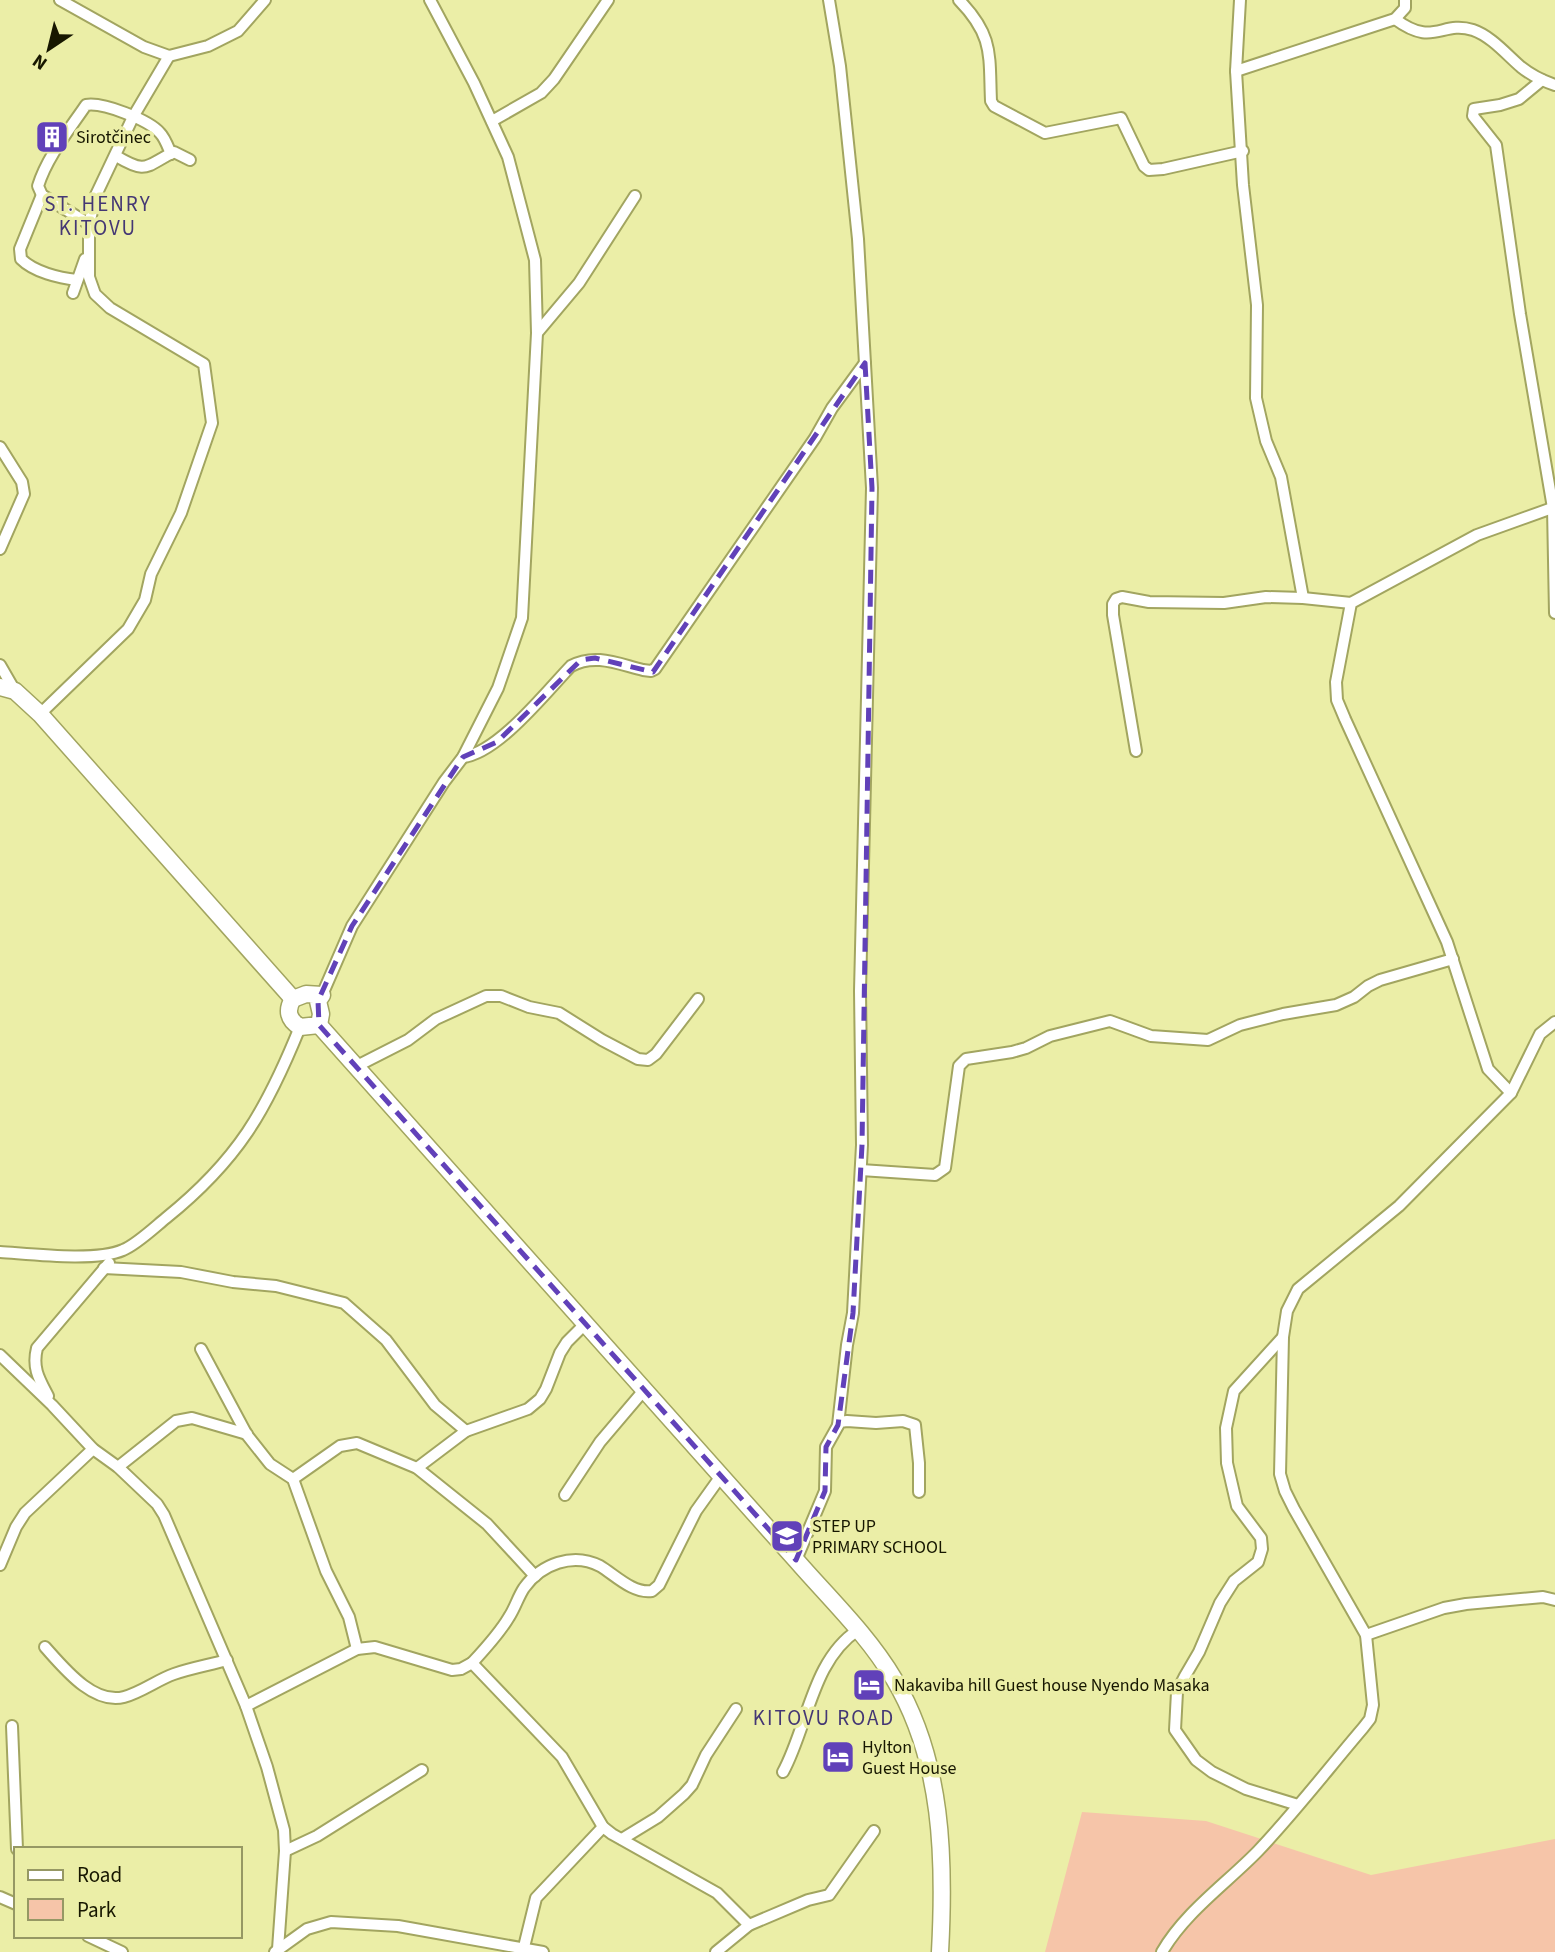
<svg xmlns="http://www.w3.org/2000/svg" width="1555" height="1952" viewBox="0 0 1555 1952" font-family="'Source Sans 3',sans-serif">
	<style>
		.green { fill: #f6c5a9 }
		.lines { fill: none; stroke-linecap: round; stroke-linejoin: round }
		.street-casing { stroke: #a2a560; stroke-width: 14 }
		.secondary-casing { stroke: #a2a560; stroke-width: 19 }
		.street { stroke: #fff; stroke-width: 10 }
		.secondary { stroke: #fff; stroke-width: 16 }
		.marked { fill: none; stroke: #6141b9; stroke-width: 5; stroke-dasharray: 14 9; stroke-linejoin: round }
		.labels { text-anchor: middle; stroke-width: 7; stroke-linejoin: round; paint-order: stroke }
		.poi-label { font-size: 18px; fill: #171700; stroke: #ebeea7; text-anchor: start }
		.quarter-label { font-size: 21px; letter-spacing: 2px; fill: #443774; stroke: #ebeea7 }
	</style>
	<rect width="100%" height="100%" fill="#ebeea7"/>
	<!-- green -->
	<polygon class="green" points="1082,1812 1206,1821 1371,1875 1555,1839 1555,1952 1045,1952"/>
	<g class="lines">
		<defs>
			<g id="street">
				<polyline points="60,0 144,47 169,56 208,46 238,31 265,0"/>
				<polyline points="829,0 840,66 858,239 872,488 860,991 862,1145 853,1313 847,1345 838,1425"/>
				<path d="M959,0C994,36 989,55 991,101L994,106L1045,133L1121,118L1144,166L1149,170L1163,169L1243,151"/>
				<polyline points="1240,0 1236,71 1243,185 1257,305 1256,398 1266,441 1281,477 1303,598"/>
				<path d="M1395,19C1434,48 1441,20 1473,30C1491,36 1507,55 1521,67C1531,75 1543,81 1555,85"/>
				<polyline points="1236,71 1395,19 1405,8 1405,0"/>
				<polyline points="1542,80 1519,99 1500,105 1474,109 1473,116 1496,145 1520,314 1553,508 1555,613"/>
				<polyline points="492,121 541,93 554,79 608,0"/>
				<path d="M116,156C148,175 145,166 174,152L190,160"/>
				<path d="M42,195L20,249L21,259C34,272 59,278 77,280"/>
				<path d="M89,224L42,195L38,186C47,157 69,130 86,105C103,102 149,120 160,133C165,138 168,147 171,154"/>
				<polyline points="73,293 85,259"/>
				<polyline points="537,333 579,283 635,196"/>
				<polyline points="0,447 22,482 24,494 0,549"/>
				<polyline points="0,665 15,691"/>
				<polyline points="40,714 128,629 145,600 151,574 181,513 212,423 204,364 110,308 95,294 89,277 89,224 96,195 133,117 169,56"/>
				<polyline points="1136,751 1113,615 1113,604 1116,599 1122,597 1149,602 1224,603 1266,597 1303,598 1351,603"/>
				<path d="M463,757C498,753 546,692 571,666C595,653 618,664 643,670L651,671L655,669L815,438L832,408L865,363"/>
				<polyline points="322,995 352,926 444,782 463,757 498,688 522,618 537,333 535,260 508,157 474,83 430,0"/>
				<polyline points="355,1067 408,1040 436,1019 486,996 501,996 529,1007 559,1013 602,1040 638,1059 648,1060 656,1054 698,999"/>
				<polyline points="1511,1093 1488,1069 1447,942 1345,719 1337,700 1336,682 1351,603 1477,535 1555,507"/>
				<polyline points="861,1170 935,1175 945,1168 959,1066 966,1059 1012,1052 1026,1048 1050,1036 1110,1021 1151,1036 1208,1040 1240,1025 1283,1014 1336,1005 1354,997 1368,986 1380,980 1453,959"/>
				<path d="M0,1252C31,1254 96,1262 123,1250C136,1245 155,1227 166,1218C238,1160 266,1111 300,1027"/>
				<polyline points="104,1268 181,1272 233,1282 276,1286 344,1303 386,1340 435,1405 466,1431"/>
				<polyline points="1283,1337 1234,1391 1226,1428 1227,1463 1237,1506 1261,1538 1262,1549 1258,1562 1234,1581 1220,1603 1199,1652 1185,1676 1177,1692 1175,1730 1196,1760 1212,1772 1246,1789 1298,1805"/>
				<polyline points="201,1349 247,1435 270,1464 293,1479 326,1571 349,1617 357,1649"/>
				<polyline points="0,1355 52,1405 93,1449 118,1467 157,1504 164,1515 246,1706 267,1767 284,1830 285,1851 278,1949"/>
				<path d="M48,1396C39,1379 32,1368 37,1348L109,1263"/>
				<polyline points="118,1467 176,1421 192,1418 247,1434"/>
				<polyline points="417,1468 466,1431 528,1409 540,1399 546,1389 560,1353 567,1342 586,1323"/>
				<polyline points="293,1479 340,1446 357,1443 417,1468 487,1524 535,1576"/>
				<polyline points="565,1495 600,1442 645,1389"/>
				<polyline points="796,1560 825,1491 826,1447 840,1422 847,1421 876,1423 903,1421 915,1425 919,1463 919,1492"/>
				<polyline points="0,1565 16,1527 25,1513 93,1449"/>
				<polyline points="1366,1635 1444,1608 1466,1604 1543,1597 1555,1600"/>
				<path d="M45,1647C63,1667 93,1705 124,1697C142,1692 157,1680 174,1674C191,1668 209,1665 227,1660"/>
				<path d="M472,1663C485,1649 499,1634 509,1617C515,1608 518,1597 524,1588C541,1564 573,1552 600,1566C615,1575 633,1594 652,1591L659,1585L696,1511L721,1476"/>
				<polyline points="246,1706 357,1649 375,1647 452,1670 461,1669 472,1663 562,1757 603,1827 612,1834 717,1893 749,1925"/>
				<polyline points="12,1726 17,1849"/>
				<path d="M783,1772C808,1726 812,1660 858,1630"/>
				<polyline points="622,1839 658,1817 684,1794 692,1785 706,1755 736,1709"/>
				<polyline points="285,1851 317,1836 422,1770"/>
				<polyline points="0,1897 16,1904"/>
				<polyline points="88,1936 122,1952"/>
				<polyline points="524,1947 536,1898 603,1827"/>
				<polyline points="275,1952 307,1929 331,1922 398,1926 543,1952"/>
				<polyline points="716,1952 749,1925 808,1900 829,1895 874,1831"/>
				<path d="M1162,1952C1185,1912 1227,1883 1258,1851C1295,1812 1328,1769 1363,1728L1370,1719L1373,1705L1366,1635L1294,1509L1285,1491L1280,1474L1283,1337L1287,1311L1298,1289L1399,1206L1511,1093L1540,1034L1555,1022"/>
			</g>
			<g id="secondary">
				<polyline points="0,687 15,691 40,714 293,999"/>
				<path d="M306,994L322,995L318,1001L321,1014L319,1025L300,1027C288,1020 286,1010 293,999Z"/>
				<path d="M319,1025L796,1560C829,1598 868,1635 894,1679C943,1761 945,1859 940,1952"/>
			</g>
		</defs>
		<!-- street casing -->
		<use href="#street" class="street-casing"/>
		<!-- secondary casing -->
		<use href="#secondary" class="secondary-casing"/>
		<!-- street -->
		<use href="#street" class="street"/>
		<!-- secondary -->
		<use href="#secondary" class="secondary"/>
	</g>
	<!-- marked area -->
	<path class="marked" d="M865,363L872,488L862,1145L853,1313L838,1425L826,1447L825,1491L796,1560L319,1025L318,1001L352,926L463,757L497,742L581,660L595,658L653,672Z"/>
	<!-- icons -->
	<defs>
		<symbol id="building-square" viewBox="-11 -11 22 22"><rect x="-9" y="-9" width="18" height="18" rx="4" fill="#6141b9" stroke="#ebeea7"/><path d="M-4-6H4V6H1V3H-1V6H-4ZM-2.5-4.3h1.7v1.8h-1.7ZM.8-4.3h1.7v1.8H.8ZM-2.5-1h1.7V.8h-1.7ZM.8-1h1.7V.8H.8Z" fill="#fff"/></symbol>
		<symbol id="school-square" viewBox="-11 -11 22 22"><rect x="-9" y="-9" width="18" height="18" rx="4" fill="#6141b9" stroke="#ebeea7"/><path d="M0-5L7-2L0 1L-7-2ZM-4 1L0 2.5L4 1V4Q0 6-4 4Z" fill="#fff"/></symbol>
		<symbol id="hotel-square" viewBox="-11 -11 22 22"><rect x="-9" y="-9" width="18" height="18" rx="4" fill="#6141b9" stroke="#ebeea7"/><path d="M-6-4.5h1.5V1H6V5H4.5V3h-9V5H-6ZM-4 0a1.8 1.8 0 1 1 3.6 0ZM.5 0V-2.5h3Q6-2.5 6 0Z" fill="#fff"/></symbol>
	</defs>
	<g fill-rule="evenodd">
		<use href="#building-square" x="33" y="118" width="38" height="38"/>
		<use href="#school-square" x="768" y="1517" width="38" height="38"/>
		<use href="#hotel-square" x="850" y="1666" width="38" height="38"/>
		<use href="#hotel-square" x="819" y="1738" width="38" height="38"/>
	</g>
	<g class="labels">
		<!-- poi labels -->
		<g class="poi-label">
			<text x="76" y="143">Sirotčinec</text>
			<text x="812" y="1532">STEP UP<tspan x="812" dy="21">PRIMARY SCHOOL</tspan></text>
			<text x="894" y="1691">Nakaviba hill Guest house Nyendo Masaka</text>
			<text x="862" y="1753">Hylton<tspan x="862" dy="21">Guest House</tspan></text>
		</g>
		<!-- quarter labels -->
		<g class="quarter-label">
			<text x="98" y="211">ST. HENRY<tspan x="98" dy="24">KITOVU</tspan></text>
			<text x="824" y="1725">KITOVU ROAD</text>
		</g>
	</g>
	<!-- legend -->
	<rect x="14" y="1847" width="228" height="91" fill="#ebeea7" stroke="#969864" stroke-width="2"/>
	<rect x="28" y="1870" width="35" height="10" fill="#ffffff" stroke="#969864" stroke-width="2"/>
	<text x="77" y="1882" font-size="21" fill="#171700">Road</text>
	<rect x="28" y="1899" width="35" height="21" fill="#f6c5a9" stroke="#969864" stroke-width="2"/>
	<text x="77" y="1917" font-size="21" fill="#171700">Park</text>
	<!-- north arrow -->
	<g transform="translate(49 49) rotate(215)" stroke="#ebeea7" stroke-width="5" paint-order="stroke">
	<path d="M0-5L12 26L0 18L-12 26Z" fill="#171700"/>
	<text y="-10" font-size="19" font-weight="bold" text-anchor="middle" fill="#171700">N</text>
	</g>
</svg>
